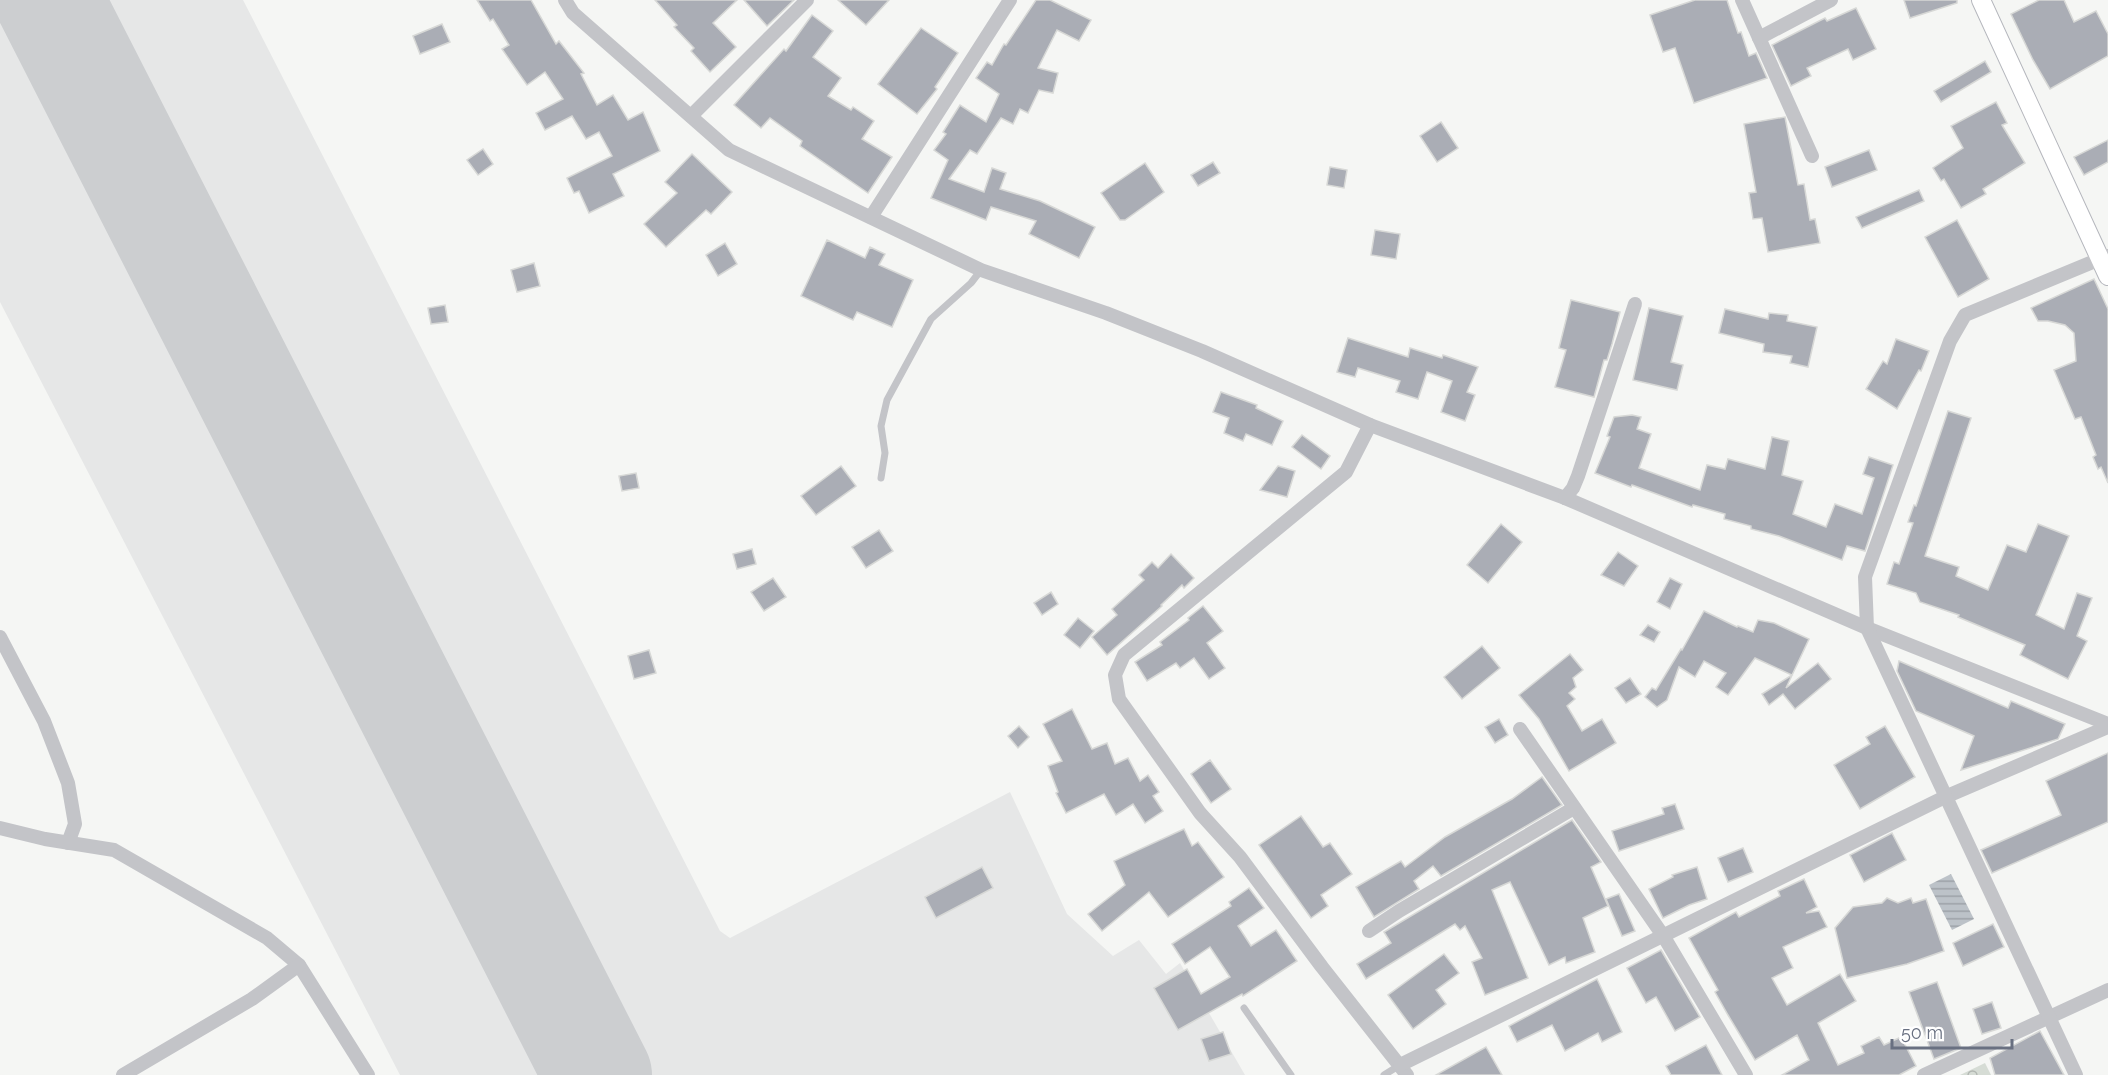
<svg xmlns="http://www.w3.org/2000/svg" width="2108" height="1075" viewBox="0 0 2108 1075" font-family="Raleway,sans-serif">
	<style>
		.built { fill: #e6e7e7 }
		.forest { fill: url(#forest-crowns) }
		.water { fill: url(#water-rules) }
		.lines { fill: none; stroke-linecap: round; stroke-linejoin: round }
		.runway { stroke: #ccced0; stroke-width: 108 }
		.building { fill: #aaadb5; stroke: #d7d8d6; stroke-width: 1.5 }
		.secondary-casing { stroke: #b5b7bd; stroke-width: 20 }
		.lane { stroke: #c3c4c8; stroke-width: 7 }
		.street { stroke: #c3c4c8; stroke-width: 14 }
		.secondary { stroke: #fff; stroke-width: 18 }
	</style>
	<defs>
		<pattern id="forest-crowns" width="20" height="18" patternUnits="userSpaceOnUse" patternTransform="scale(1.5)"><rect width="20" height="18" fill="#d6dcd5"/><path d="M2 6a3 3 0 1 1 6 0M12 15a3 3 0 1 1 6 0" fill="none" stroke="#b2b7b2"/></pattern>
		<pattern id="water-rules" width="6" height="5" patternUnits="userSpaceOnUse" patternTransform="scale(1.5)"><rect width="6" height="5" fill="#bcc2c8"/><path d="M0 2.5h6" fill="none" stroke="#9da2a8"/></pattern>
	</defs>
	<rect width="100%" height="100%" fill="#f5f6f4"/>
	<!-- built -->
	<polygon class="built" points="0,0 243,0 720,931 730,938 1010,792 1067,914 1113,956 1139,940 1166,974 1180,963 1245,1075 400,1075 0,302"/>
	<!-- forest -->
	<polygon class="forest" points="1985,1063 1991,1075 1960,1075"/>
	<!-- water -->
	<polygon class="water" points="1951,874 1974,919 1952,930 1929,885"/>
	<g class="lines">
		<!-- runway -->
		<polyline class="runway" points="49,0 598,1075"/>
	</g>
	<!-- building -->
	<g class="building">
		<polygon points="477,0 531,0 556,44 559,41 584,73 581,74 597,105 613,95 628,120 643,112 660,151 613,174 624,196 589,213 579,191 574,193 567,178 612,156 599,132 586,139 572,116 545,130 536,113 563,99 545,72 527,85 502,49 509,45 493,19 490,21"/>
		<polygon points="655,0 737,0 713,23 736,47 710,72 691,51 694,48 674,27 677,25"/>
		<polygon points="744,0 794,0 767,26"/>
		<polygon points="838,0 889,0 866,25"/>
		<polygon points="1036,0 1050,0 1091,20 1079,41 1057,30 1038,68 1058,73 1053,93 1039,90 1028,113 1020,109 1013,124 1001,118 977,154 970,150 949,179 984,192 992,168 1006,173 1000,189 1040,201 1095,227 1079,258 1029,234 1036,221 991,207 986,220 931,198 948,160 934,150 946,134 943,132 960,105 986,122 999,94 976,78 987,62 992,65 1004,44 1006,45"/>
		<polygon points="1695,0 1727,0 1738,33 1741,32 1749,56 1756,53 1767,78 1694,103 1675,48 1663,52 1650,15"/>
		<polygon points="1904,0 1957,0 1957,3 1910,18"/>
		<polygon points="2039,0 2064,0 2074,22 2096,11 2108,34 2108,56 2050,89 2033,60 2011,14"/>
		<polygon points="1856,8 1876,49 1853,60 1848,49 1807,68 1811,76 1791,86 1772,45 1825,18 1827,21"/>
		<polygon points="812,15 833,31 813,57 841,78 828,96 851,110 853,107 874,121 862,139 892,157 868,193 800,146 802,141 770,118 761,128 734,105 784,49 786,51"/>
		<polygon points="442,24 450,42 420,54 413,36"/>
		<polygon points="921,28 958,53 935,87 937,89 917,114 878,84"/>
		<polygon points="1985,61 1991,72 1941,102 1934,91"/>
		<polygon points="1996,102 2007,123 2002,125 2025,163 1983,189 1986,194 1961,208 1944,179 1941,181 1933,168 1963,148 1951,126"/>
		<polygon points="1785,117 1798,185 1804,184 1810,220 1815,219 1820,243 1768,252 1762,218 1753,219 1749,193 1756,192 1744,124"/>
		<polygon points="1441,122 1458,148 1437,162 1420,136"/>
		<polygon points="2108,140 2108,162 2084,175 2074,157"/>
		<polygon points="483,149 493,164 478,175 467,160"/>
		<polygon points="1869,150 1877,170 1832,187 1825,167"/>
		<polygon points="692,154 732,192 711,214 706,210 666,247 644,224 677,193 665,182"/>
		<polygon points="1213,162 1220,173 1198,186 1191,175"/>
		<polygon points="1145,163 1164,192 1125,220 1120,220 1101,193"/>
		<polygon points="1330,167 1347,170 1344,188 1327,185"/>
		<polygon points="1919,190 1924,201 1862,228 1856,217"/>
		<polygon points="1957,220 1989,279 1958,297 1925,237"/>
		<polygon points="1375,230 1400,234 1396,259 1371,255"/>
		<polygon points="827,240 865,258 870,247 885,254 879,265 913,280 892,327 857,312 853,320 801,296"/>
		<polygon points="725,243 737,264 718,276 706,255"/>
		<polygon points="534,263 540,286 517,292 511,270"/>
		<polygon points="2094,279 2108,309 2108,483 2101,467 2098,469 2093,457 2096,455 2081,417 2075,419 2054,370 2076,361 2074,333 2065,325 2048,321 2038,321 2031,308"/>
		<polygon points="1571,300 1620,312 1612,344 1607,360 1604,360 1594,397 1555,387 1566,350 1559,348"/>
		<polygon points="445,305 448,322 431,324 428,308"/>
		<polygon points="1649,308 1683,316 1671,362 1683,365 1677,390 1633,380"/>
		<polygon points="1725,309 1768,319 1769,313 1788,315 1787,321 1817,327 1808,367 1790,363 1792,356 1763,352 1764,344 1719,333"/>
		<polygon points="1348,338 1408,357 1410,348 1442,358 1443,355 1478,367 1467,392 1475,395 1465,421 1441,412 1452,381 1427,372 1418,399 1396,392 1400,381 1358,368 1355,377 1337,372"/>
		<polygon points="1896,339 1929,351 1921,371 1919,370 1897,409 1866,389 1883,361 1887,364"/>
		<polygon points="1221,392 1257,405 1256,408 1283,421 1272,445 1246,434 1243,441 1224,433 1229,418 1213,412"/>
		<polygon points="1948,411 1971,418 1925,556 1959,567 1956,576 1988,590 2007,545 2026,552 2038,524 2069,536 2036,615 2064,629 2077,593 2092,598 2077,636 2087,641 2068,679 2020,655 2025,645 1958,617 1959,615 1920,602 1916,593 1887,584 1894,562 1899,564 1913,523 1908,522 1914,505 1916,506"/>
		<polygon points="1632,415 1641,417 1637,429 1651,434 1639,468 1700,490 1707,465 1725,469 1728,459 1765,469 1772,437 1789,441 1782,475 1803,481 1793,514 1826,527 1835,504 1862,514 1874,478 1863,474 1869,457 1893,465 1865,551 1847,546 1842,560 1779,536 1751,529 1751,526 1724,519 1725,514 1693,505 1692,507 1632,485 1631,487 1595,473 1610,437 1607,436 1614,417"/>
		<polygon points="1302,435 1330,456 1321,469 1292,447"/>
		<polygon points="841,466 856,486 816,515 801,496"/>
		<polygon points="1278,466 1295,471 1287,497 1260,490"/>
		<polygon points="636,473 639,488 622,491 619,476"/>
		<polygon points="1501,524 1522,542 1488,583 1467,565"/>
		<polygon points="879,530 893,551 866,568 852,547"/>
		<polygon points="752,549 756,564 737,569 733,554"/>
		<polygon points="1618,552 1638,566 1624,586 1601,575"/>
		<polygon points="1171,554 1194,578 1184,588 1182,585 1161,605 1162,606 1107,655 1092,637 1117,615 1112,609 1144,580 1139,575 1152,562 1158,568"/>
		<polygon points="773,578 786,597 764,611 751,592"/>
		<polygon points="1670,578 1682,584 1670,609 1657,602"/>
		<polygon points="1051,592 1058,604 1042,615 1034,603"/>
		<polygon points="1203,606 1223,631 1207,643 1225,668 1209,679 1194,658 1180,668 1176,663 1147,681 1135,662 1162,645 1160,642 1189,620 1188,618"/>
		<polygon points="1704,611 1737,627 1738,626 1753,632 1758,620 1774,623 1809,639 1786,688 1818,663 1831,679 1795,709 1783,694 1769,705 1762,694 1792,675 1755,658 1728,695 1716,687 1726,673 1704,661 1695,677 1679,667 1667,700 1657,707 1645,697 1652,688 1656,690 1681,649 1682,650"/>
		<polygon points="1078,618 1094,631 1080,648 1064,635"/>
		<polygon points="1648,625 1660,632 1654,642 1640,635"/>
		<polygon points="1482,646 1500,668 1462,699 1444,677"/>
		<polygon points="649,650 656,673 634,679 628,656"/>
		<polygon points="1570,654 1583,670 1573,678 1576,687 1569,693 1575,699 1567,706 1582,731 1602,719 1616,743 1569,771 1539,719 1519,695"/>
		<polygon points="1899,661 2008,708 2011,701 2065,724 2058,739 1961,770 1974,736 1916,711 1897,671"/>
		<polygon points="1630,678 1641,694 1626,703 1615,688"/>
		<polygon points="1072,709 1092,749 1107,743 1115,764 1128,758 1140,781 1148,775 1159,792 1153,796 1163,811 1145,823 1133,804 1116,815 1104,794 1066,813 1056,793 1058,792 1048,766 1062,761 1043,724"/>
		<polygon points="1499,719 1508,735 1495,743 1485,727"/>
		<polygon points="1019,726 1029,737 1018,748 1008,736"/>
		<polygon points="1885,726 1915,777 1860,809 1834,765 1870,744 1866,737"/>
		<polygon points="2108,753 2108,822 1992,873 1981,850 2061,815 2046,781"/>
		<polygon points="1210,760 1231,789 1211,803 1191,774"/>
		<polygon points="1542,777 1562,805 1441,876 1433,866 1414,881 1419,889 1374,917 1356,887 1401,861 1405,867 1445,837 1512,799"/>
		<polygon points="1675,804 1684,829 1619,851 1612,831 1664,814 1662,808"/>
		<polygon points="1301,816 1323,847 1330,843 1352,874 1321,895 1328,906 1311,918 1259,845"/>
		<polygon points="1572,820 1601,862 1591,867 1608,906 1583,918 1595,952 1566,963 1565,957 1549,965 1510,882 1492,890 1528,978 1485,995 1472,962 1482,958 1465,926 1460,930 1455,924 1366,979 1357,964 1391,943 1384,932"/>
		<polygon points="1184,829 1192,846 1198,842 1224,877 1168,917 1149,892 1102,931 1088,914 1125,885 1114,861"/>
		<polygon points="1892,833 1906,860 1864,882 1850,855"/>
		<polygon points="1743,848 1753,872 1728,882 1718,858"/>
		<polygon points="982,867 993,888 936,918 925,897"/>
		<polygon points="1697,867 1707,899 1689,905 1663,918 1649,889 1673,877 1672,875"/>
		<polygon points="1804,879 1817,907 1806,913 1819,911 1827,927 1783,947 1793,968 1772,978 1787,1005 1840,974 1856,1001 1818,1023 1838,1065 1864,1053 1861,1046 1879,1037 1884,1045 1901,1037 1916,1066 1899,1075 1782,1075 1809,1060 1797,1035 1755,1060 1728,1015 1715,992 1718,990 1689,938 1736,912 1739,917 1780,896 1778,891"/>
		<polygon points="1249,888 1264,908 1238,926 1251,946 1276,930 1297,961 1243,996 1242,994 1178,1030 1154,988 1187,969 1201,994 1230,977 1210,947 1185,964 1172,944 1231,906 1229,902"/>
		<polygon points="1619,894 1635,931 1622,936 1606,899"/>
		<polygon points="1887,898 1898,903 1911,898 1913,903 1926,899 1944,951 1907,964 1847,978 1835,928 1853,907 1882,903"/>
		<polygon points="1993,924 2004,947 1963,966 1953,943"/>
		<polygon points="1661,950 1700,1017 1675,1031 1656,997 1646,1003 1627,968"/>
		<polygon points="1444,954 1459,973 1436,990 1446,1004 1413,1029 1388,995"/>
		<polygon points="1597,979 1622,1032 1602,1042 1598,1033 1565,1051 1552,1025 1517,1042 1509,1026"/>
		<polygon points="1937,982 1961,1048 1934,1059 1909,992"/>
		<polygon points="1992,1002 2001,1028 1982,1034 1973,1009"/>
		<polygon points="2040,1031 2064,1075 1995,1075 1990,1058"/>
		<polygon points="1223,1032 1231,1054 1209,1061 1201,1039"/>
		<polygon points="1706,1045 1722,1075 1671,1075 1666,1066"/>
		<polygon points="1486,1047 1502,1075 1436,1075"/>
	</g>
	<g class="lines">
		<defs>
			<polyline id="secondary" points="1981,0 2108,276"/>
		</defs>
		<!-- secondary casing -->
		<use href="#secondary" class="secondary-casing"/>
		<!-- lane -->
		<g class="lane">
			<polyline points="881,478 885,453 881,426 887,400 931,319 971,283 981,270"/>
			<polyline points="1244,1008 1291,1075"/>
			<polyline points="1384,1075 1400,1065"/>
		</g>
		<!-- street -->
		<g class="street">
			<polyline points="565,0 573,13 729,150 981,270 1106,313 1202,351 1370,425 1565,498 1867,628 2108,724"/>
			<polyline points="1742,0 1812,156"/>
			<polyline points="1759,38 1831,0"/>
			<polyline points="691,116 807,0"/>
			<polyline points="871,217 1010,0"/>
			<polyline points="1370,425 1346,472 1124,655 1115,675 1119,699 1200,813 1240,857 1322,967 1407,1075"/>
			<polyline points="1565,498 1573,488 1578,476 1635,304"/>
			<polyline points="0,637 44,721 68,783 75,824 68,843"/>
			<polyline points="1520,729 1664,937 1746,1075"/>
			<polyline points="0,828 45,839 114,850 267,938 299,965 368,1075"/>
			<polyline points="1369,931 1399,911 1574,808"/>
			<polyline points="1400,1065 1945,797 2108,727"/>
			<polyline points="123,1075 252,999 299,965"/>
			<polyline points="1924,1075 2108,990"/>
			<polyline points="2076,1075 1867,628 1865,577 1950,341 1965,315 2107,256"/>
		</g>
		<!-- secondary -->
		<use href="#secondary" class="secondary"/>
	</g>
	<!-- scale -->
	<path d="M1892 1039v9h120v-9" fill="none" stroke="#697081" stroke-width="3"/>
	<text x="1901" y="1039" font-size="18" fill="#697081" stroke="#ffffff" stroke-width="4.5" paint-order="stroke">50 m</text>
</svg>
